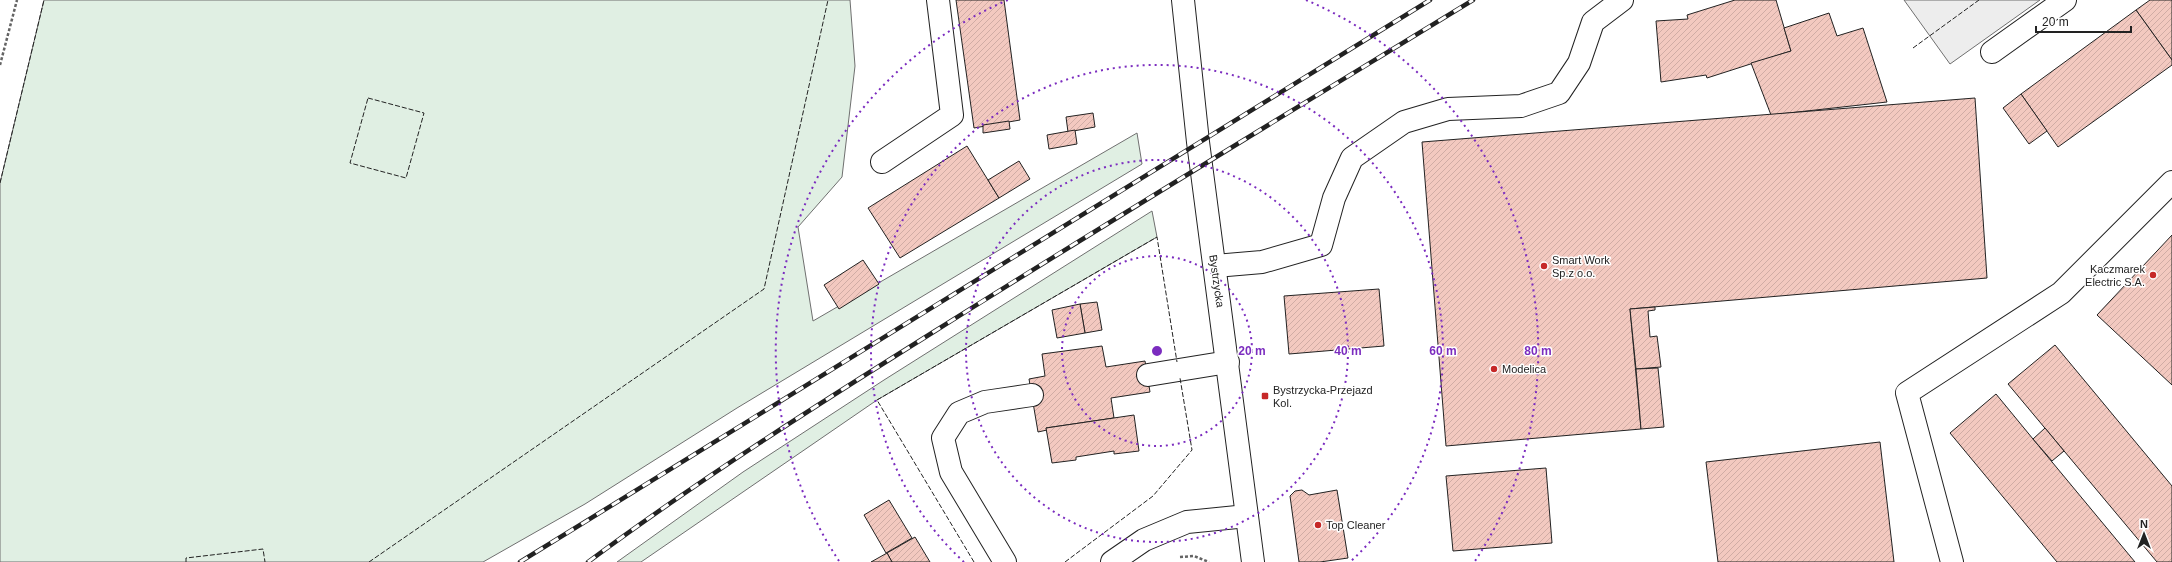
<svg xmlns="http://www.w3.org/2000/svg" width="2172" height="562" viewBox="0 0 2172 562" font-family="Helvetica,sans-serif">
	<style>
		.green { fill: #e0efe3; stroke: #6f6f6f }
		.parking { fill: #ededed; stroke: #6f6f6f }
		.building { fill: url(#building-hatch); stroke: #222 }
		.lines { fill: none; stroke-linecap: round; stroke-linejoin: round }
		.minor-casing { stroke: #222; stroke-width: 24 }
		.path { stroke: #646464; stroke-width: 2.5; stroke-dasharray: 3 2; stroke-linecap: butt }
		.minor { stroke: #fff; stroke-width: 22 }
		.rail-casing { stroke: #222; stroke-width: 4.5 }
		.rail { stroke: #fff; stroke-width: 3; stroke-dasharray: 9; stroke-linecap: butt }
		.fence { stroke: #222; stroke-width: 1; stroke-dasharray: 5 2; stroke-linecap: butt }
		.ring { fill: none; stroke: #7b2cbf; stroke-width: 2; stroke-dasharray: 2 4 }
		.poi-dot { fill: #c62828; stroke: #fff; stroke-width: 1.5 }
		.labels { text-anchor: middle; stroke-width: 3; stroke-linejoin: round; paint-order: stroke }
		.poi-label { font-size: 11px; fill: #222; stroke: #fff; text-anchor: start }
		.street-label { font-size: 11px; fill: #222; stroke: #fff }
		.centre { fill: #7b2cbf; stroke: #fff; stroke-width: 2 }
		.ring-label { font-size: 12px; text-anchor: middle; font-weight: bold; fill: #7b2cbf; stroke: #fff; stroke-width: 3; stroke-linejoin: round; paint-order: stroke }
	</style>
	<defs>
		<pattern id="building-hatch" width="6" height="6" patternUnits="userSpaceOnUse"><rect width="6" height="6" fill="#f3c9c0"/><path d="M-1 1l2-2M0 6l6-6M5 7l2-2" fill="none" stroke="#d0aca5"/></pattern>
	</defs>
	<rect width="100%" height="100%" fill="#fff"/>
	<!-- green -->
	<g class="green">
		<polygon points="44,0 850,0 855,66 842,177 798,227 813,321 1137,133 1142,164 737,408 585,504 483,562 0,562 0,183"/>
		<polygon points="1152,211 1157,237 877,400 641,562 617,562 743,472 884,380"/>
	</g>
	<!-- parking -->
	<polygon class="parking" points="1904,0 2040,0 1950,64"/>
	<!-- building -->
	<g class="building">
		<polygon points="956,0 1004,0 1020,120 974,128"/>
		<polygon points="1735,0 1776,0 1791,51 1707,78 1706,75 1661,82 1656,21 1688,19 1687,15"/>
		<polygon points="2150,0 2172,0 2172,60 2136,10"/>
		<polygon points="2136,10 2172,60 2172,65 2058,147 2021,94"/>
		<polygon points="1829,13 1837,36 1863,28 1887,102 1771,115 1751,63 1791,51 1784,28"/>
		<polygon points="2021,94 2047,131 2029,144 2003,108"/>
		<polygon points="1975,98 1987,278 1630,309 1641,429 1446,446 1422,142"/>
		<polygon points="1093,113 1095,127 1068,132 1066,117"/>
		<polygon points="1009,121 1010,129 983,133 983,125"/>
		<polygon points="1075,130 1077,144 1049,149 1047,135"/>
		<polygon points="967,146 999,198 900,258 868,208"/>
		<polygon points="1019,161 1030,179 999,198 988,180"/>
		<polygon points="2172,235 2172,385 2097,315"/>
		<polygon points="863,260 879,284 839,309 824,285"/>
		<polygon points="1379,289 1384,346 1289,354 1284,296"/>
		<polygon points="1097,302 1102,330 1085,333 1080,304"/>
		<polygon points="1080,304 1085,333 1057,338 1052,310"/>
		<polygon points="1655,307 1655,310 1648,311 1650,337 1657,336 1661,367 1636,369 1630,309"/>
		<polygon points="2055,345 2172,486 2172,562 2157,562 2008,384"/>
		<polygon points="1102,346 1106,367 1145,361 1150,392 1111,398 1114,418 1046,428 1047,430 1038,432 1029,379 1045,376 1042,354"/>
		<polygon points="1658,368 1664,427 1641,429 1636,369"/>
		<polygon points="1996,394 2033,439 2135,562 2057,562 1950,433"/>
		<polygon points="1134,415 1139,451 1114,454 1114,451 1076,457 1076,460 1052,463 1046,428"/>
		<polygon points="2045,428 2064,451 2052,461 2033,439"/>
		<polygon points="1880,442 1894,562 1718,562 1706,462"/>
		<polygon points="1546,468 1552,543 1453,551 1446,476"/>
		<polygon points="1302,490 1309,495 1337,490 1348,558 1320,562 1299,562 1290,496 1295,491"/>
		<polygon points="889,500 912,538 886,553 864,515"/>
		<polygon points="915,537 930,562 892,562 887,553"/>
		<polygon points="887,553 892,562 871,562"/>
	</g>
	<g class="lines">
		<defs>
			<g id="minor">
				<polyline points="1183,0 1198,142 1253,562"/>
				<polyline points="1992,52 2065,0"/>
				<polyline points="882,162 952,115 938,0"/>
				<polyline points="1215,266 1262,262 1321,245 1334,198 1352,158 1404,122 1448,109 1521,106 1559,93 1579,63 1593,22 1622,0"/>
				<polyline points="1148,375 1228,362"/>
				<polyline points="1005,562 951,472 943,438 959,413 985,402 1032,395"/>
				<polyline points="1112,562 1144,540 1187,522 1247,516"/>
				<polyline points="1952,562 1907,393 2061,293 2172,182"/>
			</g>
		</defs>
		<!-- minor casing -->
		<use href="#minor" class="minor-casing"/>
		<!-- path -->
		<g class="path">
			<polyline points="0,65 17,0"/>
			<polyline points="1180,557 1194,556 1209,562"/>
		</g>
		<!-- minor -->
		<use href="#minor" class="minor"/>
		<defs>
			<g id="rail">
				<polyline points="520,562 1430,0"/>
				<path d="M588,562C700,479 817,405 935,331C1113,219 1293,110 1473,0"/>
			</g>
		</defs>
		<!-- rail casing -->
		<use href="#rail" class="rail-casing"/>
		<!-- rail -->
		<use href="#rail" class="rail"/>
		<!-- fence -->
		<g class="fence">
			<polyline points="1913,48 1979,0"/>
			<polygon points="368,98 424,113 406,178 350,163"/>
			<polyline points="0,183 44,0"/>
			<polyline points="186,562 186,558 263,549 265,562"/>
			<polyline points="369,562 764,289 828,0"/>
			<polyline points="974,562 877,400 1157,237 1177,362"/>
			<polyline points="1065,562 1153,496 1192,450 1180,378"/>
		</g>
	</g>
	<!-- distance rings -->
	<g class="ring">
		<circle cx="1157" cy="351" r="95"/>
		<circle cx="1157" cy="351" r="191"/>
		<path d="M964 562A286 286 0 1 1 1350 562"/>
		<path d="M839 561A381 381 0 0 1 1008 0M1306 0A381 381 0 0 1 1475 561"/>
	</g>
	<!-- markers -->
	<g class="poi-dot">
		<circle cx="1544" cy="266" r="4"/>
		<circle cx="2153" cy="275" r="4"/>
		<circle cx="1494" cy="369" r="4"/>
		<rect x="1261" y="392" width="8" height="8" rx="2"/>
		<circle cx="1318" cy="525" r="4"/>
	</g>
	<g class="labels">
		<!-- poi labels -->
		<g class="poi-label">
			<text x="1552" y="264">Smart Work<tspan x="1552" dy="13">Sp.z o.o.</tspan></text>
			<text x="2145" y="273" text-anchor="end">Kaczmarek<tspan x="2145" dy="13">Electric S.A.</tspan></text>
			<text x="1502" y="373">Modelica</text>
			<text x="1273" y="394">Bystrzycka-Przejazd<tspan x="1273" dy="13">Kol.</tspan></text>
			<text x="1326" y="529">Top Cleaner</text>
		</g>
		<!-- street labels -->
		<g class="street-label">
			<text transform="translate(1217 281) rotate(82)" y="4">Bystrzycka</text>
		</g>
	</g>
	<circle cx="1157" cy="351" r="6" class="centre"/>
	<g class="ring-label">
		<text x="1252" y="355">20 m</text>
		<text x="1348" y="355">40 m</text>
		<text x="1443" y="355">60 m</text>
		<text x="1538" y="355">80 m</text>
	</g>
	<!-- north arrow -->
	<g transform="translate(2144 534)" stroke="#ffffff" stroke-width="3" paint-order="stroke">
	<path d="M0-3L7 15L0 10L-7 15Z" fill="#222222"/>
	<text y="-6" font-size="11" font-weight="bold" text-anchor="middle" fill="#222222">N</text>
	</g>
	<!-- scale -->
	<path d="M2036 26v6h95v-6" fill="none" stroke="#222222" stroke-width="2"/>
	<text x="2042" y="26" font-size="12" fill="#222222" stroke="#ffffff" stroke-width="3" paint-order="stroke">20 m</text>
</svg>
